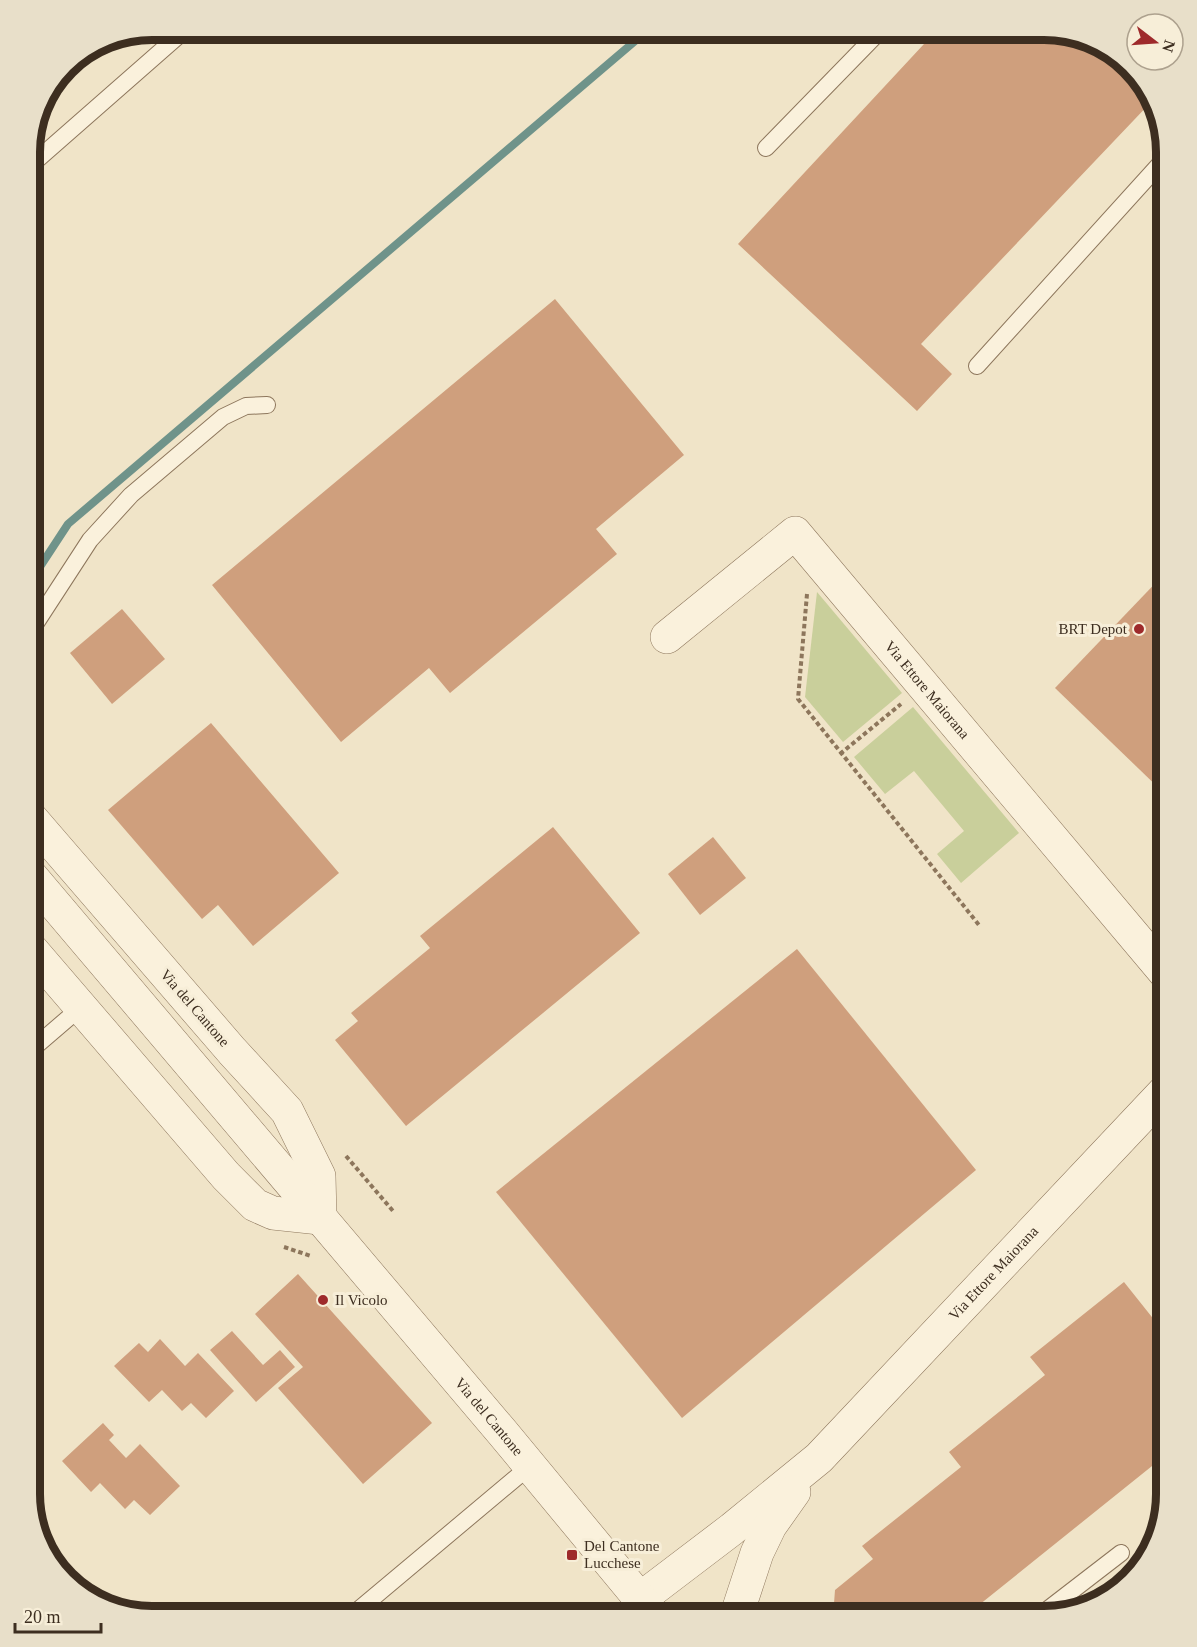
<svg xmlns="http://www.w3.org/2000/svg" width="1197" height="1647" viewBox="0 0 1197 1647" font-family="Georgia,serif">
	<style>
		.green { fill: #c9cf9b }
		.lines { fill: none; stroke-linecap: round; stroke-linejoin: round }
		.stream { stroke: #6f938a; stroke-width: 8 }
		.building { fill: #cf9f7d }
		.service-casing { stroke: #8d765c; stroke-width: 18 }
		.minor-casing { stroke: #8d765c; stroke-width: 34 }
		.tertiary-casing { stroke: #8d765c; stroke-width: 34 }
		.path { stroke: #8d765c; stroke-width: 4; stroke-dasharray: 4.5 3; stroke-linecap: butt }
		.service { stroke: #faf1dc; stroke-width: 16 }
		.minor { stroke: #faf1dc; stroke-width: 33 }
		.tertiary { stroke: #faf1dc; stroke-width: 33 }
		.poi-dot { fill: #9e2a2b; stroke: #f7eed8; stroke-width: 2 }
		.labels { text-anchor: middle; stroke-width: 6; stroke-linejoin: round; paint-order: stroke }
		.poi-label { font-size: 15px; fill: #3d2e20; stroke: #f7eed8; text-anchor: start }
		.street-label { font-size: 15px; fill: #3d2e20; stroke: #f7eed8 }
		.rim { fill: none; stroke: #3d2e20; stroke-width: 8 }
	</style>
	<rect width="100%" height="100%" fill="#f0e4c8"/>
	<!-- green -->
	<g class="green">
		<polygon points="817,592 902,693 843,742 805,697"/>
		<polygon points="913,707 1019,833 961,883 937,854 964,831 914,771 885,794 854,757"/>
	</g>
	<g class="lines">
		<!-- stream -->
		<polyline class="stream" points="30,582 68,524 648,30"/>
	</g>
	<!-- building -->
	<g class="building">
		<polygon points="937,30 1053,30 1106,47 1150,91 1153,100 921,344 952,374 917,411 738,244"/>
		<polygon points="555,299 684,455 596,529 617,554 450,693 429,668 341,742 212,585"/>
		<polygon points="1167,571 1167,796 1055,688"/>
		<polygon points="122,609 165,659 112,704 70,653"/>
		<polygon points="211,723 339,873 253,946 218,905 202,919 108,810"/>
		<polygon points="553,827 640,933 406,1126 335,1040 358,1021 351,1013 430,948 420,936"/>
		<polygon points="713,837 746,878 700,915 668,874"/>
		<polygon points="797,949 976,1170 682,1418 496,1192"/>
		<polygon points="298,1274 432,1423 363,1484 278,1388 303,1367 255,1314"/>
		<polygon points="1124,1282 1167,1336 1167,1454 964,1617 833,1617 835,1590 873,1559 862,1546 961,1467 949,1452 1045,1375 1030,1357"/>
		<polygon points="232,1331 263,1365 280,1350 295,1367 256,1402 210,1350"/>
		<polygon points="160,1339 185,1366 198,1353 234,1391 206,1418 191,1403 182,1411 162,1390 149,1402 114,1366 139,1343 148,1352"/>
		<polygon points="103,1423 114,1435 109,1440 126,1458 140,1444 180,1486 150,1515 134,1500 125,1509 100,1483 91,1492 62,1461"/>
	</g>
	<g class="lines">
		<defs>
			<g id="service">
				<polyline points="766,148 881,30"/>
				<polyline points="30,166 185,30"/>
				<polyline points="977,366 1167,156"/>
				<polyline points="30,628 36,623 90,540 131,495 223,417 246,406 267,405"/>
				<polyline points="30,1051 80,1008"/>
				<polyline points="350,1617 530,1466"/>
				<polyline points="1038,1617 1121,1553"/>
			</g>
			<g id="minor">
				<path id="s1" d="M667,637L795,533L1167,975"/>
				<polyline points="30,948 226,1176 255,1205 273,1213 320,1218 319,1176 287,1111 232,1051 30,817"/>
				<path id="s2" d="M640,1599L732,1529L819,1458L1167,1089"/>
				<polyline points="736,1617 757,1553 770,1526 794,1492"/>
			</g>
			<g id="tertiary">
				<path id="s3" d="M30,875L502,1432L655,1617"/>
			</g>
		</defs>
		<!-- service casing -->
		<use href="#service" class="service-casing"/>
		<!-- minor casing -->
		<use href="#minor" class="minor-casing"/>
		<!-- tertiary casing -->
		<use href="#tertiary" class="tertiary-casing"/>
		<!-- path -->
		<g class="path">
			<polyline points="807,594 798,699 979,925"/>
			<polyline points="840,754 901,704"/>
			<polyline points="346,1156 393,1211"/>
			<polyline points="284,1247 311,1256"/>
		</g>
		<!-- service -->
		<use href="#service" class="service"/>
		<!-- minor -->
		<use href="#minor" class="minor"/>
		<!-- tertiary -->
		<use href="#tertiary" class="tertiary"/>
	</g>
	<!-- markers -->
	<g class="poi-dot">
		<circle cx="1139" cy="629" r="6"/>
		<circle cx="323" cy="1300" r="6"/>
		<rect x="566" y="1549" width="12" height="12" rx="3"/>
	</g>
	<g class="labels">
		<!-- poi labels -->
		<g class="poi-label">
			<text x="1127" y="634" text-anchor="end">BRT Depot</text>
			<text x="335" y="1305">Il Vicolo</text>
			<text x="584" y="1551">Del Cantone<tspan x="584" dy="17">Lucchese</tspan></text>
		</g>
		<!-- street labels -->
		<g class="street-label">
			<text dy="5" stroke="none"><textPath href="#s1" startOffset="370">Via Ettore Maiorana</textPath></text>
			<text transform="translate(195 1008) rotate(49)" y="5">Via del Cantone</text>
			<text dy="5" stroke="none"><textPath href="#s2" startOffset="482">Via Ettore Maiorana</textPath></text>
			<text dy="5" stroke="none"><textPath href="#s3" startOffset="710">Via del Cantone</textPath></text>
		</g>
	</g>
	<!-- crop -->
	<path d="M0 0H1197V1647H0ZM152 40H1044A112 112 0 0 1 1156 152V1494A112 112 0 0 1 1044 1606H152A112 112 0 0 1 40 1494V152A112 112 0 0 1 152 40Z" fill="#e8dfc9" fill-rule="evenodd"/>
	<path class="rim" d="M152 40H1044A112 112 0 0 1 1156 152V1494A112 112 0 0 1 1044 1606H152A112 112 0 0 1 40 1494V152A112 112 0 0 1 152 40Z"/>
	<!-- north arrow -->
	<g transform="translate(1155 42) rotate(107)"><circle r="28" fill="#f7eed8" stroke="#ada18e" stroke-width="1.5"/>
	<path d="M0-4.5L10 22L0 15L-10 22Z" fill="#9e2a2b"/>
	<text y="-9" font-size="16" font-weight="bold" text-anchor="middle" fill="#3d2e20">N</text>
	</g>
	<!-- scale -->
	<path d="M15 1623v9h86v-9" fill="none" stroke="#3d2e20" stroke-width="3"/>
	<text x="24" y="1623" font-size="18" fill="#3d2e20" stroke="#f7eed8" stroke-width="4.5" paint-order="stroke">20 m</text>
</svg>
